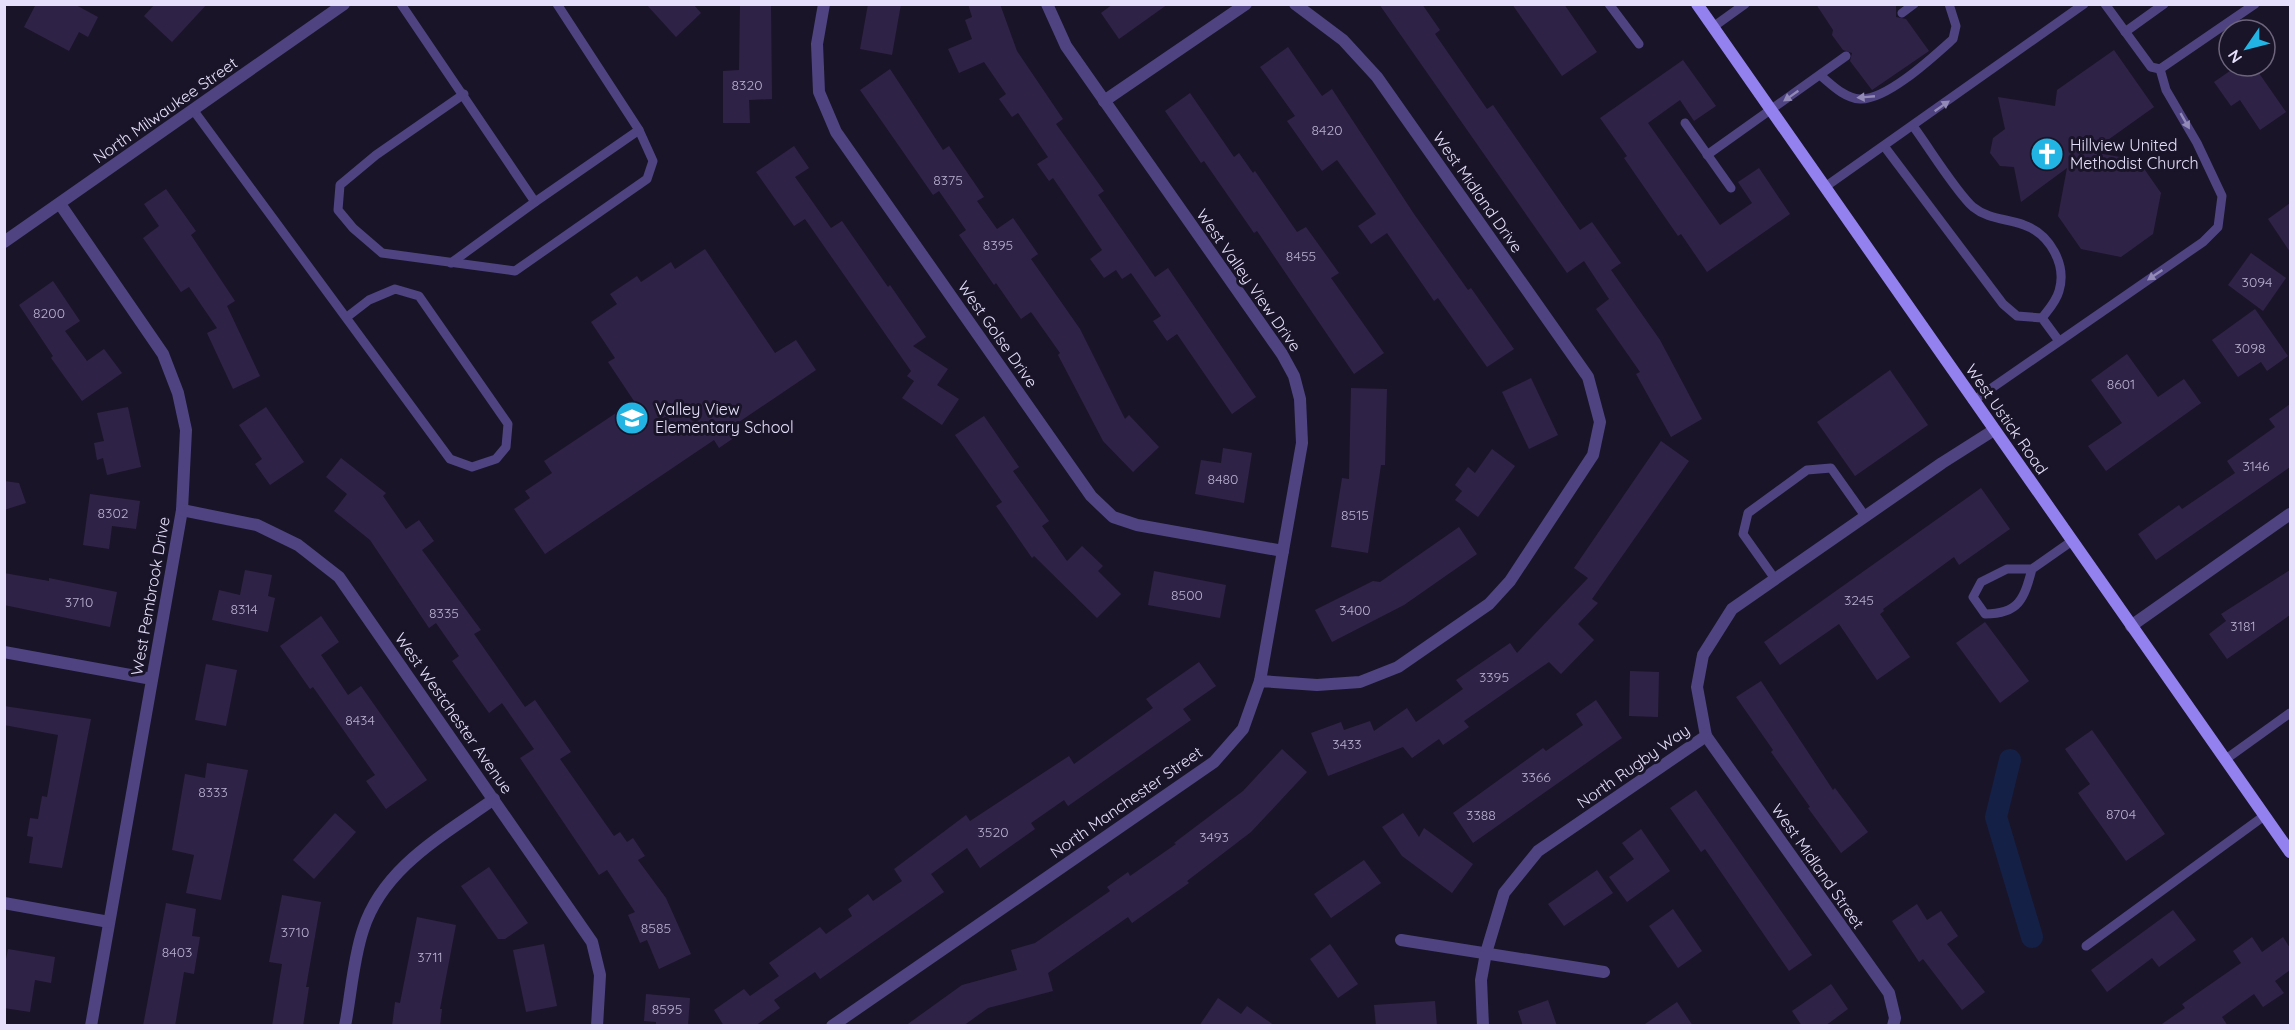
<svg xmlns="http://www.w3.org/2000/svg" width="2295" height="1030" viewBox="0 0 2295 1030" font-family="Quicksand,sans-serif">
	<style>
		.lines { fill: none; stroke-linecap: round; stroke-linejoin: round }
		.canal { stroke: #142046; stroke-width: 22 }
		.building { fill: #2f2247 }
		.service { stroke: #4f4481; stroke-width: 9 }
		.minor { stroke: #4f4481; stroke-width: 12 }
		.tertiary { stroke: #4f4481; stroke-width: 12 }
		.secondary { stroke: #9481f0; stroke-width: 12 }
		.oneway { fill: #938ab8 }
		.labels { text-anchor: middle; stroke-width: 6; stroke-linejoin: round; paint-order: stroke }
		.number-label { font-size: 14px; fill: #b8b0ce }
		.street-label { font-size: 16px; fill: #e6dffb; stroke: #1a1428 }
		.poi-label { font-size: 16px; fill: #e6dffb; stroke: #1a1428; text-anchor: start }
	</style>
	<rect width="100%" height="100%" fill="#1a1428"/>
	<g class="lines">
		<!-- canal -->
		<polyline class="canal" points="2010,760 1996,817 2032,937"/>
	</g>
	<!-- building -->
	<g class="building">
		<polygon points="36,4 74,4 98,17 88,37 79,32 69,51 24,27"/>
		<polygon points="155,4 207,4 172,42 144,16"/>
		<polygon points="646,4 693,4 701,13 676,37"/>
		<polygon points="740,4 771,4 772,99 749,100 750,123 723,123 723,71 739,70"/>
		<polygon points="868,4 901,4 892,55 860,49"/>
		<polygon points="968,4 1000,4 1017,51 1063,119 1056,124 1104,191 1098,195 1155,277 1168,268 1256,397 1232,414 1177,334 1167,341 1153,321 1161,316 1131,273 1122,279 1116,270 1104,278 1090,259 1102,250 1053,178 1049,181 1037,164 1048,157 1018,113 1012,117 999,99 1006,94 984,62 959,73 948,49 972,39 965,20 972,17"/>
		<polygon points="1113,4 1168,4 1119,39 1101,13"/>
		<polygon points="1379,4 1422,4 1440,30 1435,34 1487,109 1493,105 1580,230 1592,222 1621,263 1611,270 1660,340 1702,419 1671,437 1636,374 1640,372 1596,309 1609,299 1584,261 1567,273"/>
		<polygon points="1512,4 1564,4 1597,52 1562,76"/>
		<polygon points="1816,4 1896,4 1896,17 1906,19 1929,51 1872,90 1850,61 1852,53 1843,50 1832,35 1833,30"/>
		<polygon points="1288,47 1322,96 1332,89 1414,214 1468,290 1471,288 1514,349 1487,367 1438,298 1434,301 1387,233 1371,244 1358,226 1376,214 1337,160 1322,171 1287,121 1295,116 1260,67"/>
		<polygon points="2114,50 2154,107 2091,152 2138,160 2161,193 2153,234 2121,257 2081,249 2058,216 2067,168 2021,202 2014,167 2000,166 1990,153 1993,138 2005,129 1998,97 2055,106 2057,90"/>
		<polygon points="1683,60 1716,106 1694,121 1680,100 1648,123 1720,225 1752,203 1738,182 1759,168 1790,214 1707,272 1681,234 1678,236 1624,158 1627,156 1600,118"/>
		<polygon points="2237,66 2254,66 2286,112 2260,130 2240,100 2231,106 2214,82"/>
		<polygon points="890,69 943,150 949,146 984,197 977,201 997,229 1013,218 1038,254 1031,259 1080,329 1125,419 1129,415 1159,447 1133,472 1103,441 1058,355 1060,353 1031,312 1021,319 996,283 994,285 959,235 966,230 939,191 933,195 860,90"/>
		<polygon points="1190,93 1234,157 1239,153 1253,173 1255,171 1297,232 1306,227 1339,273 1331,278 1384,353 1354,374 1257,231 1254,233 1204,161 1201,163 1165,111"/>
		<polygon points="794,146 809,168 795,177 831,228 842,221 888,287 890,285 926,337 913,346 948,369 937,385 959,399 942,425 902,398 914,381 907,376 911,371 805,219 794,226 756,172"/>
		<polygon points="166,189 196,231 191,235 235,301 227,306 260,376 233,389 207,333 217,328 189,287 181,292 143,238 159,226 144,204"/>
		<polygon points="2290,203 2290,252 2268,219"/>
		<polygon points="705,249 775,353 796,340 816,370 736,424 741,433 719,448 714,440 545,554 514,509 530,498 525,491 552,473 544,461 634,401 608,362 615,358 591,322 617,304 610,294 637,276 641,282 671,262 675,269"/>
		<polygon points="2251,253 2286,278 2263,311 2228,285"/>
		<polygon points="53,281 80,321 65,331 87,361 104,349 122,373 82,401 51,358 53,356 19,305"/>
		<polygon points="2255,309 2288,356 2267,371 2261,362 2238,377 2212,340"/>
		<polygon points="2127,354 2158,397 2184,379 2201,403 2106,471 2088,446 2122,423 2091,380"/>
		<polygon points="1890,370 1928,425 1855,476 1817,422"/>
		<polygon points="1531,378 1558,435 1529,449 1502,392"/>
		<polygon points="1351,388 1387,389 1385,465 1381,465 1368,553 1331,547 1342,478 1349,479"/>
		<polygon points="2290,404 2290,467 2156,560 2138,534 2179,505 2182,509 2235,473 2227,461 2275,427 2269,419"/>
		<polygon points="128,407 141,467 107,475 103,458 97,460 94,443 104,441 97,413"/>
		<polygon points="266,407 304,462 270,485 255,464 262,459 239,425"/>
		<polygon points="984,416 1019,467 1013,471 1049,521 1042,526 1067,561 1082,546 1103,566 1098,571 1121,594 1097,618 1034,556 1032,558 996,506 1002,502 955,435"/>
		<polygon points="1661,441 1689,461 1592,599 1598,603 1578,624 1594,640 1561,674 1549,662 1464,721 1469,727 1443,745 1439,739 1412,758 1403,747 1328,776 1311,733 1341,722 1344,730 1370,721 1374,731 1407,708 1416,722 1463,689 1456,680 1510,643 1517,653 1588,578 1574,568"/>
		<polygon points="1223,448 1252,453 1244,503 1195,494 1201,460 1221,463"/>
		<polygon points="1492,449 1515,466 1478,517 1455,500 1462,491 1455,485 1468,467 1475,473"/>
		<polygon points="341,458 386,493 383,496 406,529 419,520 434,541 422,550 481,630 474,634 525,707 535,700 571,752 560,759 614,836 620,832 627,842 633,838 645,856 638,860 666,898 691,954 659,969 647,940 640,943 628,915 635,912 607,870 599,875 520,758 534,749 502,703 489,713 452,661 459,656 436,623 429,628 370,540 334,511 347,494 326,477"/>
		<polygon points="4,481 19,483 26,503 4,510"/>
		<polygon points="1981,488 2010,529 1959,565 1954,557 1883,609 1884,611 1880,614 1910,657 1877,680 1839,624 1780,665 1764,642"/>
		<polygon points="90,494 140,501 136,529 112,526 109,549 83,545"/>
		<polygon points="1459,527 1477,554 1404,605 1332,642 1315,610 1373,581 1380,582"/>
		<polygon points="245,570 272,575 268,596 275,598 268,632 212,620 219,590 240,595"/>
		<polygon points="2290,570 2290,615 2227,659 2209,634 2226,621 2221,614"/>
		<polygon points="1154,571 1226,585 1220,618 1148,605"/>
		<polygon points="4,573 49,581 49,578 117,592 110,627 4,605"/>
		<polygon points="321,616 339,642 321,655 348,695 361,686 427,780 386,809 366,781 375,775 313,687 310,689 280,646"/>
		<polygon points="1985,622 2029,681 2000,703 1956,643"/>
		<polygon points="1199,662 1216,686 1183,709 1191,720 1068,806 1064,800 1031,823 1035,829 980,868 967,848 931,874 944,892 820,979 815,972 774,1000 780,1008 755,1026 724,1026 714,1010 744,989 750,996 779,976 769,963 820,927 826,934 852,916 848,909 868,894 873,901 902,881 894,869 966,815 970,821 1069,756 1074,764 1153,708 1146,699"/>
		<polygon points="206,664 237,670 226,726 195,720"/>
		<polygon points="1630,671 1659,672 1658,717 1629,716"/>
		<polygon points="1761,681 1833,790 1835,788 1868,832 1841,853 1808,808 1810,807 1771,752 1773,750 1736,697"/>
		<polygon points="1596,700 1622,738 1473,843 1453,813 1543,748 1546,751 1583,725 1576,714"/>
		<polygon points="4,706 91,719 62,868 29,863 33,837 27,836 30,818 38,819 42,796 47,797 58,735 4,725"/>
		<polygon points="2092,730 2165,834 2126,861 2078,793 2090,784 2065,749"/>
		<polygon points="1282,749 1307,772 1251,832 1187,881 1189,883 1132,923 1128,917 1048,973 1053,991 988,1008 963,1026 905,1026 962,985 1017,970 1011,950 1035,943 1110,891 1107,887 1128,872 1130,876 1176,844 1174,843 1243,791"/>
		<polygon points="207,763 248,770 221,900 186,893 194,855 172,850 185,774 205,778"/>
		<polygon points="1696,790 1812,955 1789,971 1705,849 1701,852 1670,808"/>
		<polygon points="335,813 356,832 314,879 293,860"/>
		<polygon points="1403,813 1419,837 1424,828 1473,864 1452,893 1402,856 1382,827"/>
		<polygon points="1641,829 1670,871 1627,902 1609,877 1634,859 1622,843"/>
		<polygon points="1364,860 1381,883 1331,918 1314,894"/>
		<polygon points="489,867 528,923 505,939 498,939 461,886"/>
		<polygon points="1597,870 1613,893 1564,926 1548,904"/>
		<polygon points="282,895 321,902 306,987 309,987 303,1026 272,1026 282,964 269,962"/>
		<polygon points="166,903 196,909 192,936 200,937 194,974 184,972 175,1026 143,1026"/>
		<polygon points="1917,904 1927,920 1941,911 1958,936 1947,944 1985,992 1962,1010 1923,959 1919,962 1892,921"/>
		<polygon points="1673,909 1702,951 1678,968 1649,926"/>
		<polygon points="2173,910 2196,940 2159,967 2152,958 2107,992 2091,970"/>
		<polygon points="417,917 456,925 440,1009 442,1009 440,1026 392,1026 395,1002 400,1003"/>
		<polygon points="2252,937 2262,952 2283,937 2290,948 2290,970 2275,981 2284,993 2263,1007 2254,994 2222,1017 2228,1026 2159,1026 2185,1008 2182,1004 2241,963 2233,951"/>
		<polygon points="544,944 557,1006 526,1012 513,950"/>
		<polygon points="1330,944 1358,984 1338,998 1310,959"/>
		<polygon points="8,949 55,957 51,983 35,980 30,1012 4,1008 4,969"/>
		<polygon points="1831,984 1848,1009 1825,1026 1802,1026 1792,1011"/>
		<polygon points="646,994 690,998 688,1026 656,1026 656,1022 644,1021"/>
		<polygon points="1218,998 1241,1014 1247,1006 1275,1026 1199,1026"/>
		<polygon points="1548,1000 1557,1026 1523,1026 1518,1011"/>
		<polygon points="1435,1001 1437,1026 1376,1026 1374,1005"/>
		<polygon points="1677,1002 1693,1026 1642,1026"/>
	</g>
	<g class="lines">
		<!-- service -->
		<g class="service">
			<polyline points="401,4 535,202 451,263"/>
			<polyline points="1609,4 1639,44"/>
			<polyline points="2105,4 2151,67 2160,69 2255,4"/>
			<polyline points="1902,13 1914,4"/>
			<polyline points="1713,27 1745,4"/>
			<polyline points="2125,32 2164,4"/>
			<path d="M1820,75C1831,84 1844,98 1860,99C1887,100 1933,57 1953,39L1956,26L1949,4"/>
			<polyline points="464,94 376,155 340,185 338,210 353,228 382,253 515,271 647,179 653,161 639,130"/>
			<polyline points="194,111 450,459 472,467 496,459 506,447 508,424 419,296 395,289 369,300 347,317"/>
			<polyline points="1685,123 1731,188"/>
			<path d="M1913,126C1928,146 1956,192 1973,207C1989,220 2006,218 2024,225C2050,234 2067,265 2059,291C2056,302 2048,310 2042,318"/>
			<polyline points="1884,146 2003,304 2017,316 2042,318 2059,341"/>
			<polyline points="1707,155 1846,56"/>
			<polyline points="1825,187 2084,4"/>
			<polyline points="535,202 639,130 557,4"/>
			<polyline points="1973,401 2203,242 2218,227 2222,196 2197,143 2166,90 2160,69"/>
			<path d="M2032,569C2024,599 2019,614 1985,614L1973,597L1981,582L2007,569H2032L2072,541"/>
			<polyline points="1775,579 1743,534 1748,513 1807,470 1831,468 1865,516"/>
			<polyline points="2226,759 2290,713"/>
			<polyline points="2086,946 2264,816"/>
		</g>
		<!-- minor -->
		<g class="minor">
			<polyline points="824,4 817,44 819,92 836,132 1091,496 1113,517 1137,525 1283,551"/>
			<polyline points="1047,4 1066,46 1282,354 1294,376 1300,399 1302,443 1260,681"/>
			<polyline points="1104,101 1246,4"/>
			<polyline points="60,204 163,354 178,393 186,430 182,510 91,1026"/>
			<polyline points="182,510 257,525 298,545 339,577 592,942 600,975 597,1026"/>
			<polyline points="2131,626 2290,514"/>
			<polyline points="4,652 152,679"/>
			<polyline points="1706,736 1889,993 1895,1018 1893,1026"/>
			<polyline points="4,903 109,922"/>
			<polyline points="1401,940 1604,972"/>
			<path d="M345,1026C351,995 353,960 363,930C383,867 444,835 494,799"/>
			<polyline points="832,1026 1214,762 1243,729 1260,681 1317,685 1360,682 1398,667 1489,604 1510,581 1593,455 1600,422 1588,377 1377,77 1343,40 1295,4"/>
			<polyline points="1483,1026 1481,980 1486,953 1504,893 1538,851 1706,736 1697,687 1703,655 1732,609 1942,463 1994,430"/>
		</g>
		<!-- tertiary -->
		<polyline class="tertiary" points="4,242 344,4"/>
		<!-- secondary -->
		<polyline class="secondary" points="1697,4 2290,852"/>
	</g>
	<!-- one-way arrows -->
	<defs><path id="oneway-solid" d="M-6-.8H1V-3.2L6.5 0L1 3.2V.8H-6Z" transform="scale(1.5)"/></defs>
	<g class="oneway">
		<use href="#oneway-solid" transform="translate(1791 96) rotate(145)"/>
		<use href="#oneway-solid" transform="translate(1866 97) rotate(175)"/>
		<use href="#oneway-solid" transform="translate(1942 106) rotate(-35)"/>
		<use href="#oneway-solid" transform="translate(2185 121) rotate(60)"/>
		<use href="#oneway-solid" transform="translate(2155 275) rotate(146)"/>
	</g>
	<!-- icons -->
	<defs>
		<symbol id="church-disc" viewBox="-11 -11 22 22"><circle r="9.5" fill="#22b5e4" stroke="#1a1428"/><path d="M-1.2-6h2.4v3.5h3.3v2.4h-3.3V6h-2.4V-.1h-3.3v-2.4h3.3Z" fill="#fff"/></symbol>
		<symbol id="school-disc" viewBox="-11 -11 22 22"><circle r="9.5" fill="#22b5e4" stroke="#1a1428"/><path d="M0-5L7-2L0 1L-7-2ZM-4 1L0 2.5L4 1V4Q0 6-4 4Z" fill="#fff"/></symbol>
	</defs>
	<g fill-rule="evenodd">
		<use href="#church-disc" x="2028" y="135" width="38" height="38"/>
		<use href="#school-disc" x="613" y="399" width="38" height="38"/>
	</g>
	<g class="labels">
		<!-- number labels -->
		<g class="number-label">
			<text x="747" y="90">8320</text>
			<text x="1327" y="135">8420</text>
			<text x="948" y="185">8375</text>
			<text x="998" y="250">8395</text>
			<text x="1301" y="261">8455</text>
			<text x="2257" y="287">3094</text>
			<text x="49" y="318">8200</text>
			<text x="2250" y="353">3098</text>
			<text x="2121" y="389">8601</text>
			<text x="2256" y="471">3146</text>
			<text x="1223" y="484">8480</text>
			<text x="113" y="518">8302</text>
			<text x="1355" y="520">8515</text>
			<text x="1187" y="600">8500</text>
			<text x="1859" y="605">3245</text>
			<text x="79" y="607">3710</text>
			<text x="244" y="614">8314</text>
			<text x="1355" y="615">3400</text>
			<text x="444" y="618">8335</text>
			<text x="2243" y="631">3181</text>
			<text x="1494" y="682">3395</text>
			<text x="360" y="725">8434</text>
			<text x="1347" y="749">3433</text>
			<text x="1536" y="782">3366</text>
			<text x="213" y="797">8333</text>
			<text x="2121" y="819">8704</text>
			<text x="1481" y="820">3388</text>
			<text x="993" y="837">3520</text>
			<text x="1214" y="842">3493</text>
			<text x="656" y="933">8585</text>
			<text x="295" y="937">3710</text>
			<text x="177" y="957">8403</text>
			<text x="430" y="962">3711</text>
			<text x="667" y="1014">8595</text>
		</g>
		<!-- street labels -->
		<g class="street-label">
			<text transform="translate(165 110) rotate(-35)" y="6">North Milwaukee Street</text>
			<text transform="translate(1478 192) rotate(55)" y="6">West Midland Drive</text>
			<text transform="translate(1249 280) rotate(55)" y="6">West Valley View Drive</text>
			<text transform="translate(998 334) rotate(55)" y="6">West Golse Drive</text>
			<text transform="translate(2007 419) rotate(55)" y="6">West Ustick Road</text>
			<text transform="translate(150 596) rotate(-80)" y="6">West Pembrook Drive</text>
			<text transform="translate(454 713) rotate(55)" y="6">West Westchester Avenue</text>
			<text transform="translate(1633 766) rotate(-35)" y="6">North Rugby Way</text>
			<text transform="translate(1126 802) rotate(-35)" y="6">North Manchester Street</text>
			<text transform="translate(1818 866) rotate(55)" y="6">West Midland Street</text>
		</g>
		<!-- poi labels -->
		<g class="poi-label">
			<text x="2070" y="151">Hillview United<tspan x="2070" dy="18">Methodist Church</tspan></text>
			<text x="655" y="415">Valley View<tspan x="655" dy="18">Elementary School</tspan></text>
		</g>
	</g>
	<!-- border -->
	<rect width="2295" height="1030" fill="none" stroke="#e6dffb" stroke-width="12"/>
	<!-- north arrow -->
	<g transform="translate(2247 48) rotate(235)"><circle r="28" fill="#1a1428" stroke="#6c657c" stroke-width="1.5"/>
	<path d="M0-4.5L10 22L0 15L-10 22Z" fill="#22b5e4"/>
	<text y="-9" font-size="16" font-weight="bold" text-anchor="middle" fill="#e6dffb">N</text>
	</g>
</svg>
